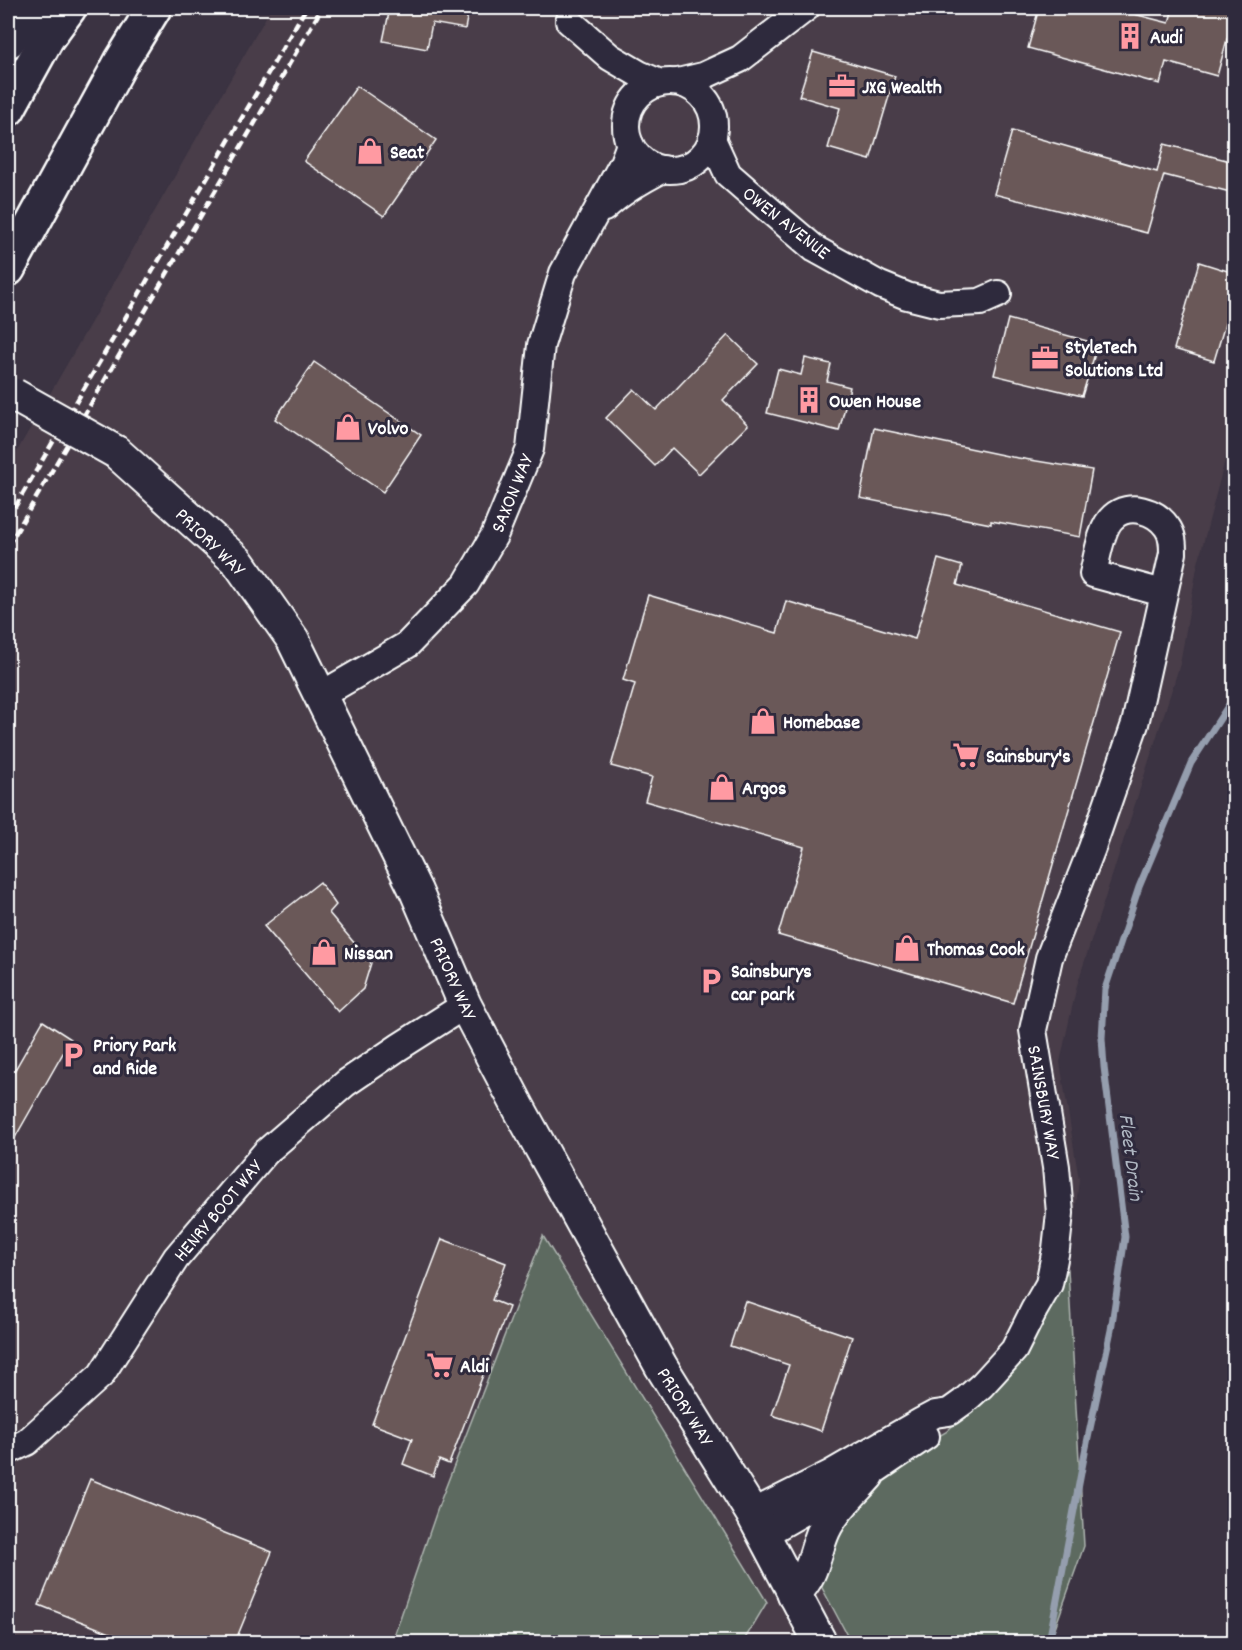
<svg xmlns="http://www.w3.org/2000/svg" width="1242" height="1650" viewBox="0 0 1242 1650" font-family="Dekko,sans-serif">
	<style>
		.built { fill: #493e49 }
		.green { fill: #5d6b61; stroke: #aeb5b0; stroke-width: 1.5 }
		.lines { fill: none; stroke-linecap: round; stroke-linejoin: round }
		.stream { stroke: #959eae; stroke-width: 7 }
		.building { fill: #6a5858; stroke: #fff; stroke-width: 1.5 }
		.minor-casing { stroke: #fff; stroke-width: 30 }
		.tertiary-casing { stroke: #fff; stroke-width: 36 }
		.trunk-casing { stroke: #fff; stroke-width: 38 }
		.minor { stroke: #2f2a3d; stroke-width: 26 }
		.tertiary { stroke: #2f2a3d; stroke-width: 32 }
		.trunk { stroke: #2f2a3d; stroke-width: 33 }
		.rail { stroke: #fff; stroke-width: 4.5; stroke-dasharray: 9 4.5; stroke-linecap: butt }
		.tertiary-bridge-casing { stroke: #fff; stroke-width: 36; stroke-linecap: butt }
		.tertiary-bridge { stroke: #2f2a3d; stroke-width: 32 }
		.labels { text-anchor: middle; stroke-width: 6; stroke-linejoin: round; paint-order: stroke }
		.poi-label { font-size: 20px; font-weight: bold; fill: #fff; stroke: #2f2a3d; text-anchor: start }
		.street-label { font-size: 20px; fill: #fff; stroke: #2f2a3d }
		.water-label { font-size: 21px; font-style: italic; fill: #afb7c2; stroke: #2f2a3d }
	</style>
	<rect width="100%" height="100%" fill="#3b3342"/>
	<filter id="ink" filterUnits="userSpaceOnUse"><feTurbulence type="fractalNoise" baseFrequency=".0167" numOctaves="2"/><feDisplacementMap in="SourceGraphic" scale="12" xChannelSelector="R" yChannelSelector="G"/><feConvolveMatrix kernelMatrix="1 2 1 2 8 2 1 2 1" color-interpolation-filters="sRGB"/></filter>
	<g filter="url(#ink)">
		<!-- built -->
		<polygon class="built" points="269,8 1234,8 1234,425 1197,567 1180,664 1077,985 1060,1062 1079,1180 1068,1270 1005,1377 946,1432 817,1508 849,1640 851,1642 743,1642 766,1602 543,1236 440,1502 392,1642 8,1642 8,467 269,12"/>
		<!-- green -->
		<g class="green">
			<polygon points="543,1236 767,1602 743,1642 392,1642 440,1502"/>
			<polygon points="1068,1270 1084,1546 1050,1642 851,1642 805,1556 817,1507 946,1432 1005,1377"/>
		</g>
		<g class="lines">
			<!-- stream -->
			<polyline class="stream" points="1049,1642 1085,1452 1111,1330 1125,1237 1104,1067 1102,1038 1105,989 1139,887 1191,763 1234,697"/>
		</g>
		<!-- building -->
		<g class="building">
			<polygon points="390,8 469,8 465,29 432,23 427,49 383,41"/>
			<polygon points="1039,8 1127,8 1126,12 1169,23 1173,8 1234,8 1234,14 1217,76 1166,62 1160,84 1028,48"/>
			<polygon points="813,52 895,76 870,160 828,148 840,108 799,96"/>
			<polygon points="357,86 436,140 384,216 304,161"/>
			<polygon points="1012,131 1157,172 1164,144 1234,162 1234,193 1164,175 1147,233 994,194"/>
			<polygon points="1199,262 1234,273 1234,294 1214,361 1174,349"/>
			<polygon points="1008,319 1098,344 1082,396 994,375"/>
			<polygon points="728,335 758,364 723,400 748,425 699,474 672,448 655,466 606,418 634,389 656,410"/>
			<polygon points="805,358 831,364 827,381 850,387 839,431 767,413 778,369 801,375"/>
			<polygon points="314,362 421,435 383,492 275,419"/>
			<polygon points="874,428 1012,457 1092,470 1080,537 991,521 991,524 860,498"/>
			<polygon points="938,559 962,566 957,585 1120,632 1013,1003 778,935 804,847 645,801 652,777 611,766 635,684 623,680 648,595 777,633 786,601 915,639"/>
			<polygon points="320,882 336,905 329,913 371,963 363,989 338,1012 264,926"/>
			<polygon points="43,1021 71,1039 8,1150 8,1082"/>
			<polygon points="442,1239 506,1263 492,1300 509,1307 449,1464 439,1460 433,1476 403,1464 412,1439 372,1424"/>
			<polygon points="745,1301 852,1337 821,1431 772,1415 789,1365 730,1346"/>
			<polygon points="90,1479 272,1552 235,1642 133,1642 39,1605"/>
		</g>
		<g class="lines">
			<defs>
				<g id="minor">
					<polyline points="569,21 610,57 639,74 660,83"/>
					<polyline points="678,82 703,76 740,59 806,8"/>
					<circle cx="670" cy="126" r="44"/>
					<polyline points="712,139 728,174 767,208 815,249 880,285 907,296 939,304 980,302 998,294"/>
					<path d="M604,208C622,191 641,180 663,169"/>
					<polyline points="321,695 407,645 466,584 494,536 530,449 541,345 563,273 623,163 630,144"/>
					<polyline points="8,1451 27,1442 101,1375 176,1258 266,1152 346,1083 399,1047 465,1005"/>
					<path d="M752,1513L830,1474L920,1422L935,1414L949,1412L963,1402L982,1385L1014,1350L1034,1310L1049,1284L1056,1249L1060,1213L1056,1167L1033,1030L1049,958L1092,848L1135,724L1173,553C1173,544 1173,535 1167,527C1156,511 1129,502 1113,517C1101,527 1097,558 1093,574L1163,593"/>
					<polyline points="763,1535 868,1475 926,1436"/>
				</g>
				<g id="tertiary">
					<polyline points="116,452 238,562 293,640 416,891 465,1005 520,1110 661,1366 752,1513 820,1642"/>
					<path d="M794,1594C815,1573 813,1555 824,1530C834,1509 853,1492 868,1475"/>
				</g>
				<g id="trunk">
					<polyline points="8,41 30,8"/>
					<polyline points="8,109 47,38 69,8"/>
					<polyline points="8,269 121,62 154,8"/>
				</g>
			</defs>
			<!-- minor casing -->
			<use href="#minor" class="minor-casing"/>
			<!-- tertiary casing -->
			<use href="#tertiary" class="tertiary-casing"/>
			<!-- trunk casing -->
			<use href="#trunk" class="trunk-casing"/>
			<!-- minor -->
			<use href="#minor" class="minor"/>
			<!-- tertiary -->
			<use href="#tertiary" class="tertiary"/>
			<!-- trunk -->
			<use href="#trunk" class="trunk"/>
			<!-- rail -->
			<g class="rail">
				<polyline points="8,519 306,8"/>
				<polyline points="8,546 322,8"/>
			</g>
			<defs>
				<polyline id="tertiary-bridge" points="14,395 116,452"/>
			</defs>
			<!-- tertiary-bridge casing -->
			<use href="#tertiary-bridge" class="tertiary-bridge-casing"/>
			<!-- tertiary-bridge -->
			<use href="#tertiary-bridge" class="tertiary-bridge"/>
		</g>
	</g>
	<!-- icons -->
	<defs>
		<symbol id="building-bare" viewBox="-9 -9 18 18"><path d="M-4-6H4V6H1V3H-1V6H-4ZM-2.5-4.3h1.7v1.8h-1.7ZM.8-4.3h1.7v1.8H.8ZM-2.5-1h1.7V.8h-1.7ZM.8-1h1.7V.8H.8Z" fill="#ff9aa2" stroke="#2f2a3d" stroke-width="2.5" paint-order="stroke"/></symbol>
		<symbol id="office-bare" viewBox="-9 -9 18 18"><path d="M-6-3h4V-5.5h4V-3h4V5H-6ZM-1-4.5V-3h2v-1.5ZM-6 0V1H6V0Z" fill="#ff9aa2" stroke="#2f2a3d" stroke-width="2.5" paint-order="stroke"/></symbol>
		<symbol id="shop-bare" viewBox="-9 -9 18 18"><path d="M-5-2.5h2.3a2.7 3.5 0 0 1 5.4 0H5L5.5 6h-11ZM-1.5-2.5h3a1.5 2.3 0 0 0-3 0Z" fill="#ff9aa2" stroke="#2f2a3d" stroke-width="2.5" paint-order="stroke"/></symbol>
		<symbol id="supermarket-bare" viewBox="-9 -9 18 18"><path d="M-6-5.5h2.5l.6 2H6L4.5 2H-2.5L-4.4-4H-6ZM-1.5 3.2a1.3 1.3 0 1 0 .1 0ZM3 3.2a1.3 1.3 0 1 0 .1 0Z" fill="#ff9aa2" stroke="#2f2a3d" stroke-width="2.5" paint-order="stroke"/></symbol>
		<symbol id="parking-bare" viewBox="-9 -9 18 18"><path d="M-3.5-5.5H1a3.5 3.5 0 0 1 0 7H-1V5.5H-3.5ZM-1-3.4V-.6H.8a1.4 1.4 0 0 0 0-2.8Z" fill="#ff9aa2" stroke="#2f2a3d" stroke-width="2.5" paint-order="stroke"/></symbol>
	</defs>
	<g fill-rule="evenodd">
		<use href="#building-bare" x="1111" y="17" width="38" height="38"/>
		<use href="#office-bare" x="823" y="67" width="38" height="38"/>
		<use href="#shop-bare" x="351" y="132" width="38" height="38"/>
		<use href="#office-bare" x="1026" y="339" width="38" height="38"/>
		<use href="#building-bare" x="790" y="381" width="38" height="38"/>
		<use href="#shop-bare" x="329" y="408" width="38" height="38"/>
		<use href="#shop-bare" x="744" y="702" width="38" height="38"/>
		<use href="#supermarket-bare" x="947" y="736" width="38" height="38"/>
		<use href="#shop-bare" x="703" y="768" width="38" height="38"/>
		<use href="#shop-bare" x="888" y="929" width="38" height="38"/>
		<use href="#shop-bare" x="305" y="933" width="38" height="38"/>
		<use href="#parking-bare" x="692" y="962" width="38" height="38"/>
		<use href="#parking-bare" x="54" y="1036" width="38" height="38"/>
		<use href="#supermarket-bare" x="421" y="1346" width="38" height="38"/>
	</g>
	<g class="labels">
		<!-- poi labels -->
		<g class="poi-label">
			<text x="1150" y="43">Audi</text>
			<text x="862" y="93">JXG Wealth</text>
			<text x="390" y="158">Seat</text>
			<text x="1065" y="353">StyleTech<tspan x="1065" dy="23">Solutions Ltd</tspan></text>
			<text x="829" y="407">Owen House</text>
			<text x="368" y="434">Volvo</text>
			<text x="783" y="728">Homebase</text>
			<text x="986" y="762">Sainsbury's</text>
			<text x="742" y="794">Argos</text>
			<text x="927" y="955">Thomas Cook</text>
			<text x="344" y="959">Nissan</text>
			<text x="731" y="977">Sainsburys<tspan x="731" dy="23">car park</tspan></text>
			<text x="93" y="1051">Priory Park<tspan x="93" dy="23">and Ride</tspan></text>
			<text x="460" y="1372">Aldi</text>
		</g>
		<!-- street labels -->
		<g class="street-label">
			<text transform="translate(787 222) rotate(38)" y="7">OWEN AVENUE</text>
			<text transform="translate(511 493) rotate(-68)" y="7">SAXON WAY</text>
			<text transform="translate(211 541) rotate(44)" y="7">PRIORY WAY</text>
			<text transform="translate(454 978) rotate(66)" y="7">PRIORY WAY</text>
			<text transform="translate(1045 1102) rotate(80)" y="7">SAINSBURY WAY</text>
			<text transform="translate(217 1210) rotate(-50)" y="7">HENRY BOOT WAY</text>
			<text transform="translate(686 1406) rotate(58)" y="7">PRIORY WAY</text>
		</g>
		<!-- water labels -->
		<g class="water-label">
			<text transform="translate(1132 1157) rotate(83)" y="7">Fleet Drain</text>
		</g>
	</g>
	<!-- margin -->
	<rect width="1242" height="1650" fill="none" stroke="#2f2a3d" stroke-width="30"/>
	<rect x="15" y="15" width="1212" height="1620" fill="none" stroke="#fff" stroke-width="2" filter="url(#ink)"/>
</svg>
